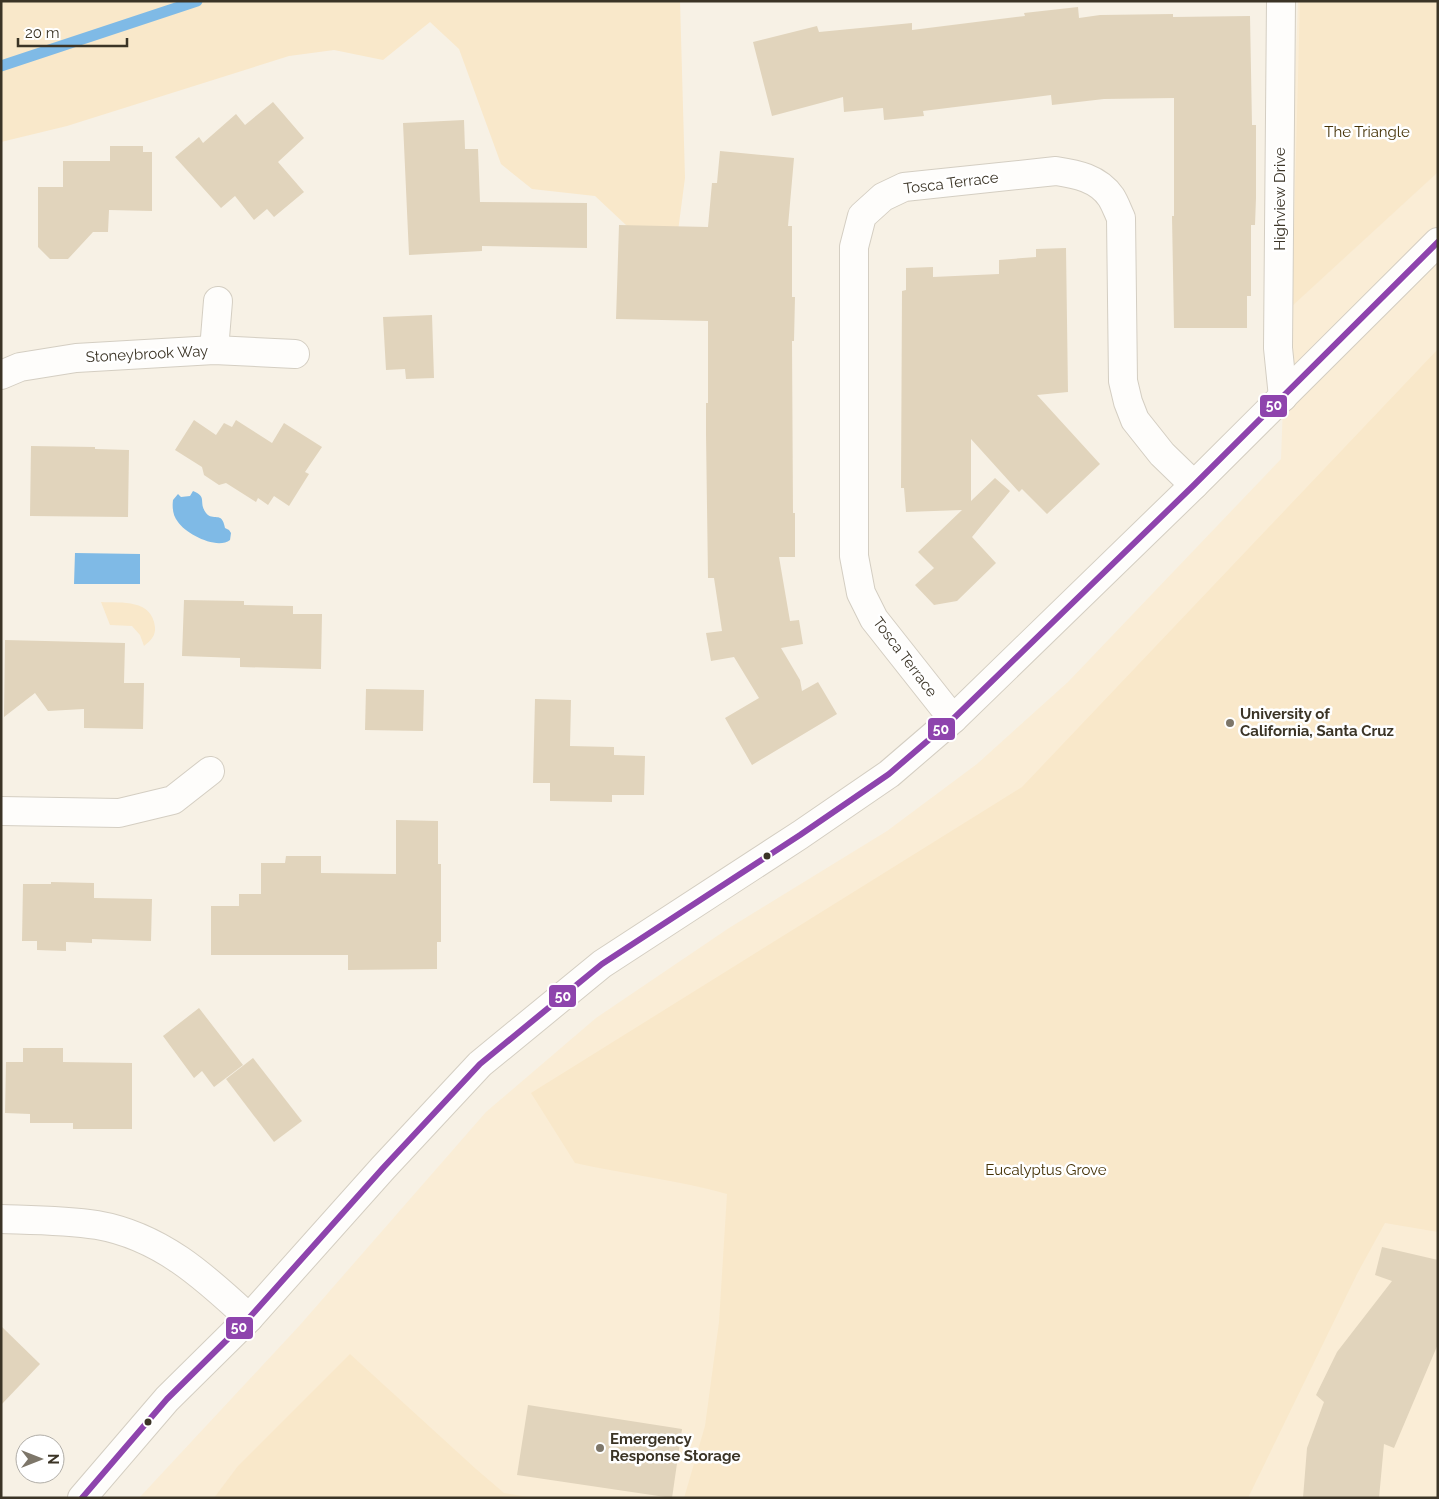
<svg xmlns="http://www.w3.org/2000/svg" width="1439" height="1499" viewBox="0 0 1439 1499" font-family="Raleway,sans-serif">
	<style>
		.built { fill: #faedd6 }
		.green { fill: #f9e8ca }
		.water { fill: #7fbae6 }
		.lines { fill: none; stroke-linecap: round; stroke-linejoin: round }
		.stream { stroke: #7fbae6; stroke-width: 11 }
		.building { fill: #e1d4bc }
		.street-casing { stroke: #d4cec2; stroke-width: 30 }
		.secondary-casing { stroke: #d4cec2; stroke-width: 30 }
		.street { stroke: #fefdfb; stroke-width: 28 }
		.secondary { stroke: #fefdfb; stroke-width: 28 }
		.bus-1-casing { stroke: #fff; stroke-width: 10 }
		.bus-1 { stroke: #8e44ad; stroke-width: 6 }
		.poi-dot { fill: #7d7669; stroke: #fff; stroke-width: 2 }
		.bus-dot { fill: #3b3426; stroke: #fff; stroke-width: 2 }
		.labels { text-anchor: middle; stroke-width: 5; stroke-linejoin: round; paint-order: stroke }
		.park-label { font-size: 15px; fill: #453206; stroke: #fff }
		.street-label { font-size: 15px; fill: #3b3426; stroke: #fff }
		.poi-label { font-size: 15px; font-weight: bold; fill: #3b3426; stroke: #fff; text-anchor: start }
		.line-badge { stroke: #fff; stroke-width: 2 }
		.badge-label { font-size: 14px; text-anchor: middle; font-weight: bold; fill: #fff }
	</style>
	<rect width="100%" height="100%" fill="#f7f1e5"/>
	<!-- built -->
	<polygon class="built" points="1298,1 1438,1 1438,1498 139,1498 300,1325 486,1112 596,1018 729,928 887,831 977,764 1068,682 1281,459"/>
	<!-- green -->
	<g class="green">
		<polygon points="1,1 680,1 685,178 673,269 595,196 532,189 501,164 459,49 430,22 383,60 334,50 289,56 67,126 1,142"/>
		<polygon points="1300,1 1438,1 1438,172 1292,306"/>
		<path d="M1438,349V1232L1385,1223L1357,1274L1248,1498H684L705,1426L719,1322L727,1194C677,1180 625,1174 575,1163L531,1093L1022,787Z"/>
		<path d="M101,602C122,603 152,599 155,627C156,636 150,641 144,646L140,635L132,626L110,625Z"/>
		<polygon points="350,1354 476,1469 504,1493 535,1498 214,1498 238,1466"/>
	</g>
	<!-- water -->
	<g class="water">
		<path d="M193,491C208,497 198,502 206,513C213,522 222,510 225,528L229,530L231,533L230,540C217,550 186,534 178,522C173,516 172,508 173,500L178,494L181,497L190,496Z"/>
		<polygon points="75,553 140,554 140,584 74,584"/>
	</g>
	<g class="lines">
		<!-- stream -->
		<polyline class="stream" points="1,66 197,1"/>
	</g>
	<!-- building -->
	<g class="building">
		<polygon points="1078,7 1079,18 1100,15 1173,14 1173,17 1250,16 1252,125 1256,125 1256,198 1255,225 1251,225 1251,296 1247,296 1247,328 1174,328 1172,216 1174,216 1174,98 1104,99 1052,105 1051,95 923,111 924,116 884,120 883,108 844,112 843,97 772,116 753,42 817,26 819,32 912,23 912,30 1025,16 1024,13"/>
		<polygon points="273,102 304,138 278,162 304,192 274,217 267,209 254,220 235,196 221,208 175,157 199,137 203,143 236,114 245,125"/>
		<polygon points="464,120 465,149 478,149 480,202 587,203 587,248 482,246 482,251 409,255 403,123"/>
		<polygon points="110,146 143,146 143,152 152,152 152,211 109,210 108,232 93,232 68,259 50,259 38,247 38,187 63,187 63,161 110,161"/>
		<polygon points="720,151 794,158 788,226 792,226 792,297 795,297 794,341 792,341 793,513 795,513 795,557 779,557 790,621 799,620 803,644 781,648 800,680 802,691 818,682 837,714 752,765 725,718 759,698 734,657 711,661 706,633 722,631 714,578 708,578 706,434 706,403 708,403 708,321 616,319 619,225 708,227 712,183 717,183"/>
		<polygon points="1066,248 1068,392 1037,395 1100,464 1047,514 1022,489 1019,492 971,439 971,501 995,478 1010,491 972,537 996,563 957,601 934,605 915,585 934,568 918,552 962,510 906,512 904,488 901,488 902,291 906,290 906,268 933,267 933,277 999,274 999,260 1036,257 1036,249"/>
		<polygon points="432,315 434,378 406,379 405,369 386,370 383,317"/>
		<polygon points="194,420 216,435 224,423 232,427 236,420 272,443 284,423 322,447 305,472 309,474 289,506 274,496 268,505 258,498 256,502 226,483 219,485 204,475 202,467 175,450"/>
		<polygon points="31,446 95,447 95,449 129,450 128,517 30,516"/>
		<polygon points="184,600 244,601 244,605 293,606 293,614 322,614 321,669 240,667 240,658 182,656"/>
		<polygon points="5,640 125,643 124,683 144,683 143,729 84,728 84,709 48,711 35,693 4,717"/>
		<polygon points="366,689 424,690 423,731 365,730"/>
		<polygon points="535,699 571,700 570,746 614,747 614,755 645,756 644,795 612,795 612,802 550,801 550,783 533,783"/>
		<polygon points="396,820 438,821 438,864 441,864 441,942 437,942 437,969 348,970 348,955 211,955 211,906 239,906 239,894 261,894 261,863 285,863 286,856 321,856 321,873 396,874"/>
		<polygon points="51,882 94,883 94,898 152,899 151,941 92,939 92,943 66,942 66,951 37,950 37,941 22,941 23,884 51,884"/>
		<polygon points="199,1008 243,1065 214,1087 202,1071 194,1078 163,1036"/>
		<polygon points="23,1048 63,1048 63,1062 132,1063 132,1129 73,1129 73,1123 30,1123 30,1114 5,1113 6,1062 23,1062"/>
		<polygon points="253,1058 302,1121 274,1142 226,1079"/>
		<polygon points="1382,1247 1438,1260 1438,1344 1394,1448 1384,1444 1379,1498 1303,1498 1307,1448 1324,1402 1316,1395 1337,1352 1392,1281 1375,1275"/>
		<polygon points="1,1326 40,1364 1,1405"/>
		<polygon points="528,1405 682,1429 672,1498 517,1475"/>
	</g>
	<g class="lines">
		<defs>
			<g id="street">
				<polyline points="1281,1 1278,348 1283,397"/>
				<polyline points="214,350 218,301"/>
				<polyline points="1,375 20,367 76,358 214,350 295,354"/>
				<path d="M953,719L874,619L861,593L854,556V247L862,216L883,197L904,187L1056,171C1076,174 1098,178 1111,197C1115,203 1118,212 1121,218L1123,381L1128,402L1135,420L1162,454L1194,485"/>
				<polyline points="1,811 119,813 173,800 210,771"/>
			</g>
			<g id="secondary">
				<path d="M1,1219C33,1220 66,1220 97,1225C160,1236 204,1276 249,1318"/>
				<polyline points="82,1498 167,1399 249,1318 383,1168 480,1064 602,964 800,835 889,774 953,719 1194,485 1438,242"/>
			</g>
		</defs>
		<!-- street casing -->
		<use href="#street" class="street-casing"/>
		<!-- secondary casing -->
		<use href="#secondary" class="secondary-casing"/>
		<!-- street -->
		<use href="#street" class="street"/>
		<!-- secondary -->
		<use href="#secondary" class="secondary"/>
		<defs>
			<polyline id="bus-1" points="82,1498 167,1399 249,1318 383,1168 480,1064 602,964 800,835 889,774 953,719 1194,485 1438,242"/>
		</defs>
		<!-- bus-1 casing -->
		<use href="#bus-1" class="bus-1-casing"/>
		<!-- bus-1 -->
		<use href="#bus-1" class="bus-1"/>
	</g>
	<!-- markers -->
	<g class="poi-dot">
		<circle cx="1230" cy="723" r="5"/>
		<circle cx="600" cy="1448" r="5"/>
	</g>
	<g class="bus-dot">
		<circle cx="767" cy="856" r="4.5"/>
		<circle cx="148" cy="1422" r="4.5"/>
	</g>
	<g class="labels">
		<!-- park labels -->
		<g class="park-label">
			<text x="1367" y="137">The Triangle</text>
			<text x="1046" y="1175">Eucalyptus Grove</text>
		</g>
		<!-- street labels -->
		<g class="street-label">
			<text transform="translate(951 183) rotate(-7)" y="5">Tosca Terrace</text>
			<text transform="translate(1280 199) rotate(-90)" y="5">Highview Drive</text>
			<text transform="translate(147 354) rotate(-3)" y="5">Stoneybrook Way</text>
			<text transform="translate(905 657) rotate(53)" y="5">Tosca Terrace</text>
		</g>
		<!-- poi labels -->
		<g class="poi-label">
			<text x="1240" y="719">University of<tspan x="1240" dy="17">California, Santa Cruz</tspan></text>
			<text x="610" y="1444">Emergency<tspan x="610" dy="17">Response Storage</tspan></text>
		</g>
	</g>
	<g class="line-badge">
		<rect x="1259" y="394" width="29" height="24" rx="5" fill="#8e44ad"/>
		<rect x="927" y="717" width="29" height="24" rx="5" fill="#8e44ad"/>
		<rect x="548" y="984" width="29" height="24" rx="5" fill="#8e44ad"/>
		<rect x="225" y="1316" width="29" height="24" rx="5" fill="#8e44ad"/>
	</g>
	<g class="badge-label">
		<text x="1274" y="410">50</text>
		<text x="941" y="734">50</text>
		<text x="563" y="1001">50</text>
		<text x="239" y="1332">50</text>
	</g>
	<!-- border -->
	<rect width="1439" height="1499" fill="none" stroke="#3b3426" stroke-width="5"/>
	<!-- north arrow -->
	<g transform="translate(40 1459) rotate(90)"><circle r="24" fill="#ffffff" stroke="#b1aea8"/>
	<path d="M0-4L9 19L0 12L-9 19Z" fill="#7d7669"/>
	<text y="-8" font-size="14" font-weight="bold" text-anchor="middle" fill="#3b3426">N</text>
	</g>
	<!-- scale -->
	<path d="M18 38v8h109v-8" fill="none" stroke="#3b3426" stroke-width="2.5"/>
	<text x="25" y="38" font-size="15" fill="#3b3426" stroke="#ffffff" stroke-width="4" paint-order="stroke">20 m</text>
</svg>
